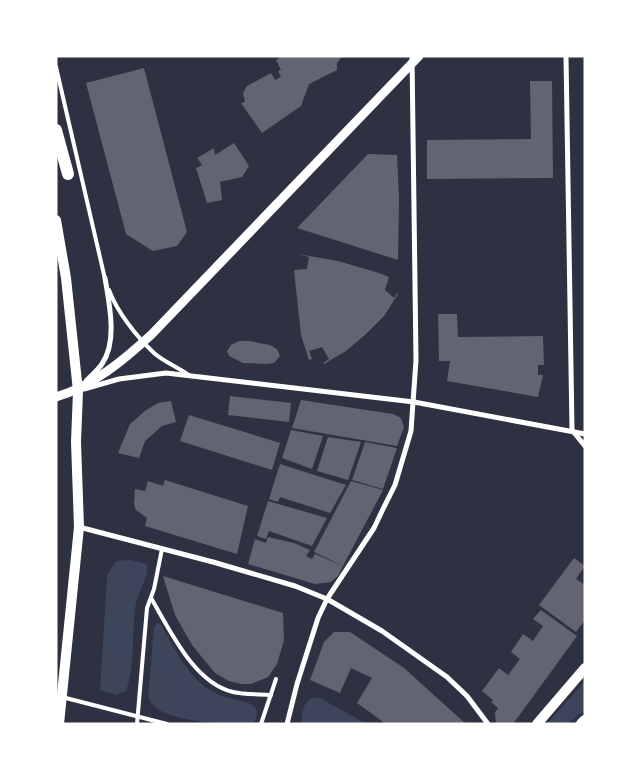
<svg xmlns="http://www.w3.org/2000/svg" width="641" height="780" viewBox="0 0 641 780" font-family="'Libre Baskerville',serif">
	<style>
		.green { fill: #3c4559 }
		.building { fill: #626471 }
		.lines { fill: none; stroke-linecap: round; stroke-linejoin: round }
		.service { stroke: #fff; stroke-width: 4 }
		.minor { stroke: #fff; stroke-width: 5 }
		.tertiary { stroke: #fff; stroke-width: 9 }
		.secondary { stroke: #fff; stroke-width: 10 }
		.primary { stroke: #fff; stroke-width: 12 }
	</style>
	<rect width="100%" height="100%" fill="#2d3142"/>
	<!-- green -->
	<g class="green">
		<path d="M130,560L147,564C149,578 139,589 136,603C131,632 136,664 126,691L116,695L100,690L107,576L116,561Z"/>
		<path d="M158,623L161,625C176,650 189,681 217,694C225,698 249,701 254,706C259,711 256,718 254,724C230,724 154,724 148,696L154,627Z"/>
		<polygon points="585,681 585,710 567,724 547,724"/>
		<path d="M318,697L367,724H301C303,711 302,699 318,697Z"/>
	</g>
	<!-- building -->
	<g class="building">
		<polygon points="282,56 342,56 337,63 337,70 309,84 301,106 262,133 241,103 245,102 243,93 247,86 271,73 275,80 281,77 278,71 281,70 276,60"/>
		<polygon points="144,68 187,232 177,246 153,251 126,234 86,83"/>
		<polygon points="530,81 552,81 553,178 427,179 427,140 531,139"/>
		<polygon points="234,143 249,166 242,177 220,182 222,200 207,203 196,168 202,165 197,158 214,148 215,155"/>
		<polygon points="368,154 397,155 399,199 398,260 297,228"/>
		<polygon points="298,254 338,261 379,273 389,277 385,290 394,298 397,293 398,294 384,316 365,335 346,351 324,364 323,363 329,359 322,347 309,351 312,359 309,360 301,335 294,270 307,269 309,257"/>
		<polygon points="438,314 457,314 458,337 543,336 544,365 538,365 538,375 543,375 538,397 447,381 450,361 439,361"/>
		<polygon points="239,341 249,341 270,345 277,349 280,356 274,363 267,364 243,363 229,356 227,351 231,345"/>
		<polygon points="230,396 291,403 289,422 228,415"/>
		<polygon points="301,400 393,414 401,418 404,427 397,446 292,428"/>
		<polygon points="171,401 176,422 162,426 145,441 139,458 118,453 130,424 146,410 158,403"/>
		<polygon points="189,415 280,443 272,470 180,441"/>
		<polygon points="291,430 323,436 312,469 282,458"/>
		<polygon points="328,437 361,442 348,480 317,471"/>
		<polygon points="365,442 397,448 383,489 352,480"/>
		<polygon points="280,464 346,485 330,513 280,497 278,502 269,499"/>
		<polygon points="165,480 248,506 237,554 145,526 147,518 136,510 134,504 135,489 145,491 148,481 163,486"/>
		<polygon points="351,481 383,490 343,566 314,552"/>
		<polygon points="268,501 327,518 312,546 269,531 266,539 257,536"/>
		<polygon points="268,537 294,543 310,550 306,556 312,559 315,554 343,566 338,576 331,582 315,584 248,564 255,539 266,543"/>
		<polygon points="574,558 585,566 576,579 585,585 585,620 576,632 539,605"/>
		<polygon points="163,576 283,613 284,640 277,664 268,677 251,684 241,684 229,681 215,673 192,645 175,615"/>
		<polygon points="541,610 577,636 513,724 496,724 495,713 498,708 491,702 493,700 482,691 499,668 508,675 520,659 511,652 523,634 533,641 543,626 533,619"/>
		<polygon points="334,632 350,632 404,668 466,724 386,724 357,703 372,678 351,668 340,693 310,680 324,642"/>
	</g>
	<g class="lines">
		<!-- service -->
		<g class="service">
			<polyline points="56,67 105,279"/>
			<path d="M109,290C117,312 137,337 154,353C164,362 178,367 190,376"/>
			<path d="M151,598C170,630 194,683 233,692C245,695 259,694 271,695"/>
			<polyline points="62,697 167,724"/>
			<polyline points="137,724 147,608 154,589 162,549"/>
			<polyline points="261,724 276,679"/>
		</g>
		<!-- minor -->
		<g class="minor">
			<polyline points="566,56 572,430 585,446"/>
			<path d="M86,381C92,375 98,370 102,364C118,341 109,303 105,278"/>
			<polyline points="84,389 119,379 166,373 414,402 585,434"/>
			<polyline points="79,527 213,562 295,586 327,599 382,631 447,677 467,696 488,724"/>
			<polyline points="287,724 297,684 318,618 327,599 374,528 383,509 395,485 411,431 416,360 412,56"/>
		</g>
		<!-- tertiary -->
		<path class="tertiary" d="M56,397C93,386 124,360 152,334L419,56"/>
		<!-- secondary -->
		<g class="secondary">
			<polyline points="56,220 66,278 78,391 76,442 79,527 59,724"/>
			<polyline points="537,724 585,668"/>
		</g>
		<!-- primary -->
		<g class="primary">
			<polyline points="56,130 68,174"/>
			<polyline points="582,724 585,721"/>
		</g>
	</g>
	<!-- border -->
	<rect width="641" height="780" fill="none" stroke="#ffffff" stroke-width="115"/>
</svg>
